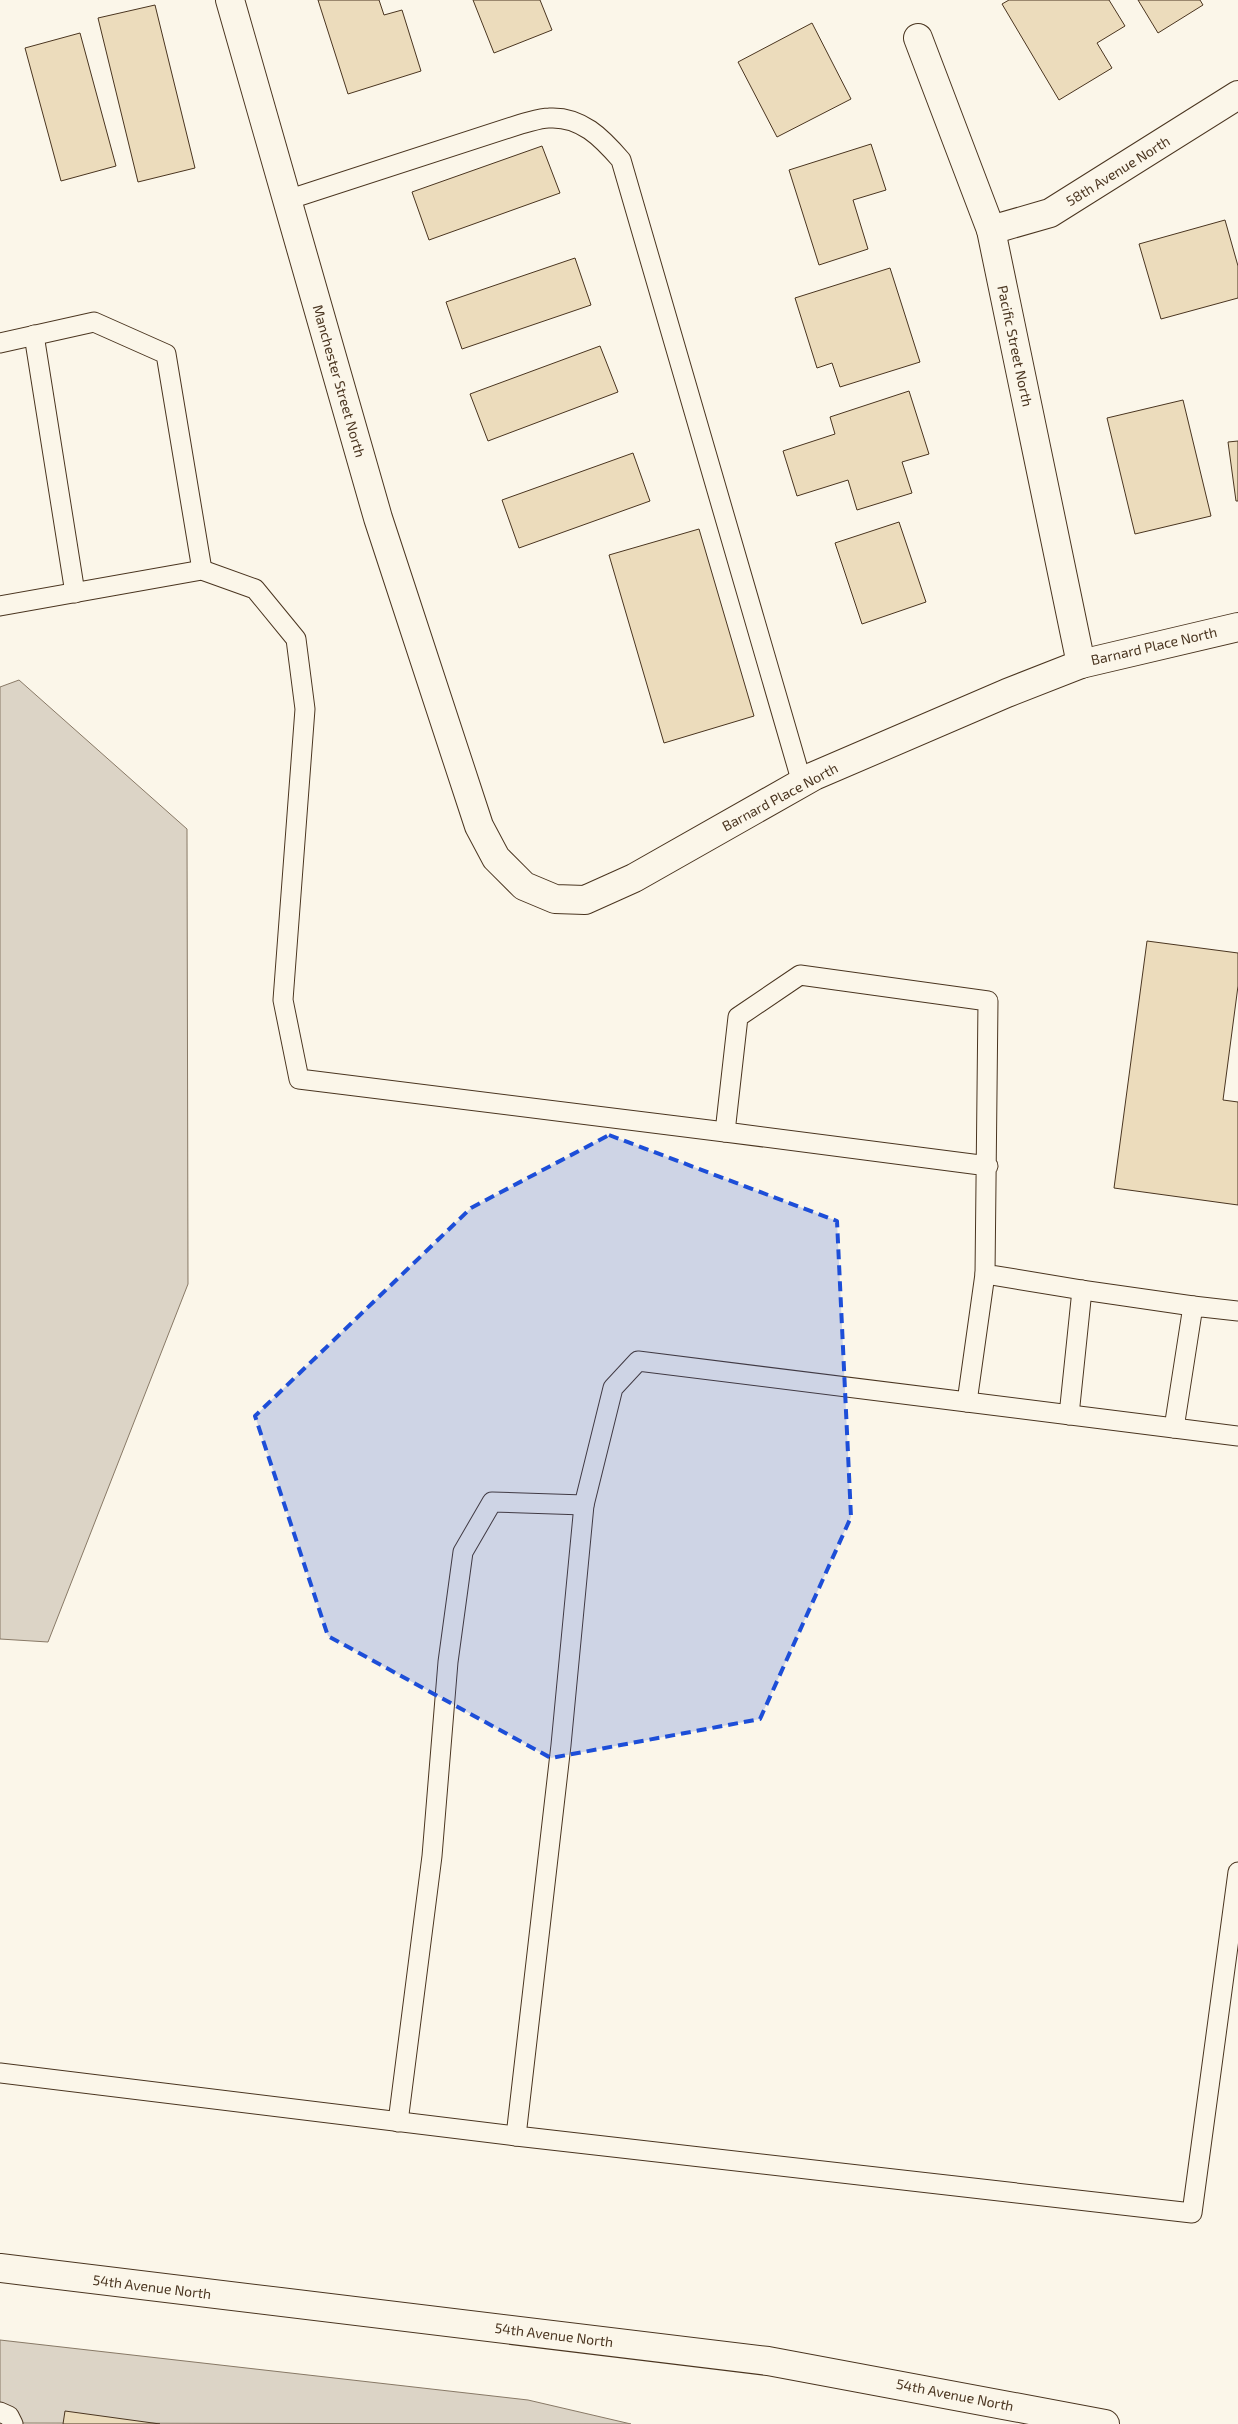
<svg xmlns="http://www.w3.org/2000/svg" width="1238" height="2424" viewBox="0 0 1238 2424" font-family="'Exo 2',sans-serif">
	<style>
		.water { fill: #dcd4c6; stroke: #887966 }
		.building { fill: #ecdcbc; stroke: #4a3520 }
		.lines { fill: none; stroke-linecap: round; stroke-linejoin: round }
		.service-casing { stroke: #4a3520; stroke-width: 21 }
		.minor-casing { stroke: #4a3520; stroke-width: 30 }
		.tertiary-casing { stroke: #4a3520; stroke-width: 30 }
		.service { stroke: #fbf6e9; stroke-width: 19 }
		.minor { stroke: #fbf6e9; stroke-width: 28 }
		.tertiary { stroke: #fbf6e9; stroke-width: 28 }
		.marked { fill: #1d4ed8; fill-opacity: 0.2; stroke: #1d4ed8; stroke-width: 4; stroke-dasharray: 10 6; stroke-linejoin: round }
		.labels { text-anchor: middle; stroke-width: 4; stroke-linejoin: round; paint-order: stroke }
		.street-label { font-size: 14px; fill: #4a3520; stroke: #fbf6e9 }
	</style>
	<rect width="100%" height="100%" fill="#fbf6e9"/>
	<!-- water -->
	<g class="water">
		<polygon points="19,680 187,829 188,1284 48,1642 0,1639 0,687"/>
		<polygon points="0,2340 528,2400 631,2424 0,2423"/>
	</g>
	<!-- building -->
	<g class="building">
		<polygon points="318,0 379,0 384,15 402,10 421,71 348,94"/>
		<polygon points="473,0 540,0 552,30 494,53"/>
		<polygon points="1009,0 1109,0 1125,26 1097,43 1112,68 1059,100 1002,4"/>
		<polygon points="1138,0 1200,0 1203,5 1158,33"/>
		<polygon points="155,5 195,168 138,182 98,18"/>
		<polygon points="812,23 851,99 777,137 738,62"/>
		<polygon points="80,33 116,166 61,181 25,48"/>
		<polygon points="871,144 886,190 853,200 868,249 819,265 789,170"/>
		<polygon points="542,146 560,193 429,240 412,192"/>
		<polygon points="1225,220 1238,266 1238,298 1161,319 1139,244"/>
		<polygon points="575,258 591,305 462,349 446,302"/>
		<polygon points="890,268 920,362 840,387 832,363 817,368 795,298"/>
		<polygon points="600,346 618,392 488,441 470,394"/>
		<polygon points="909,391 929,454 902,462 912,493 857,510 848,480 797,496 783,451 835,434 830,417"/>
		<polygon points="1183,400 1211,516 1135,534 1107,418"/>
		<polygon points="1238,441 1238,501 1236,501 1228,442"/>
		<polygon points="633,453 650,501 519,548 502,500"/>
		<polygon points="899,522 926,602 862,624 835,543"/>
		<polygon points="699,529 754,716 664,743 609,555"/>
		<polygon points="1147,941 1238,953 1238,986 1223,1100 1238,1102 1238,1205 1114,1188"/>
		<polygon points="65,2411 160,2424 63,2424"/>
	</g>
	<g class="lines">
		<defs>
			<g id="service">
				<path d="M287,200L521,124C530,122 540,118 549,118C581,116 602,138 621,160L802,783"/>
				<polyline points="34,335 75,593"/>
				<polyline points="0,343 94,322 166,354 202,570"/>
				<polyline points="0,606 202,570 255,589 296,639 305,709 283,1000 299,1079 725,1132"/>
				<polyline points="988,1166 725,1132 738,1017 800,975 988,1001 985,1274 1082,1290 1193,1306"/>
				<polyline points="1238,1311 1193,1306 1174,1428 1238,1436"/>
				<polyline points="967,1402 1174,1428"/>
				<polyline points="1069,1415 1082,1290"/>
				<polyline points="584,1505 561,1745 516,2136 1192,2213 1238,1872"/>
				<polyline points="0,2073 516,2136"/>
				<polyline points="398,2122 432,1856 448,1662 463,1552 492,1502 584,1505 613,1388 638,1361 967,1402 985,1274"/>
				<polyline points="0,2412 9,2416 13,2424"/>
			</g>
			<g id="minor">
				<polyline points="230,0 378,518 479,826 496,858 524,886 555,899 585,900 634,878 814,776 1007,693 1081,664 1238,627"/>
				<polyline points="918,38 991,230 1081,664"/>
				<polyline points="991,230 1050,213 1238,95"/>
			</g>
			<polyline id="tertiary" points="0,2268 768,2361 1105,2424"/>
		</defs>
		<!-- service casing -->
		<use href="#service" class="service-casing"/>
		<!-- minor casing -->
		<use href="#minor" class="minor-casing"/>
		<!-- tertiary casing -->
		<use href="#tertiary" class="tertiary-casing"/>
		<!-- service -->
		<use href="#service" class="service"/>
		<!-- minor -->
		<use href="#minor" class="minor"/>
		<!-- tertiary -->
		<use href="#tertiary" class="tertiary"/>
	</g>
	<!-- marked area -->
	<path class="marked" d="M609,1135L837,1221L851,1517L760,1719L551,1758L328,1636L255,1416L471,1208Z"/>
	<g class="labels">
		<!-- street labels -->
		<g class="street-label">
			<text transform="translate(1118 171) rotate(-32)" y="5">58th Avenue North</text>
			<text transform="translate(1015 346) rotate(78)" y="5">Pacific Street North</text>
			<text transform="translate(339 381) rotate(74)" y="5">Manchester Street North</text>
			<text transform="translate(1154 646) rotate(-13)" y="5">Barnard Place North</text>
			<text transform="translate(780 797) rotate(-28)" y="5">Barnard Place North</text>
			<text transform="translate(152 2287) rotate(7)" y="5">54th Avenue North</text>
			<text transform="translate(554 2335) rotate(7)" y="5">54th Avenue North</text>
			<text transform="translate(955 2395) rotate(11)" y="5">54th Avenue North</text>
		</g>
	</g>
</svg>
